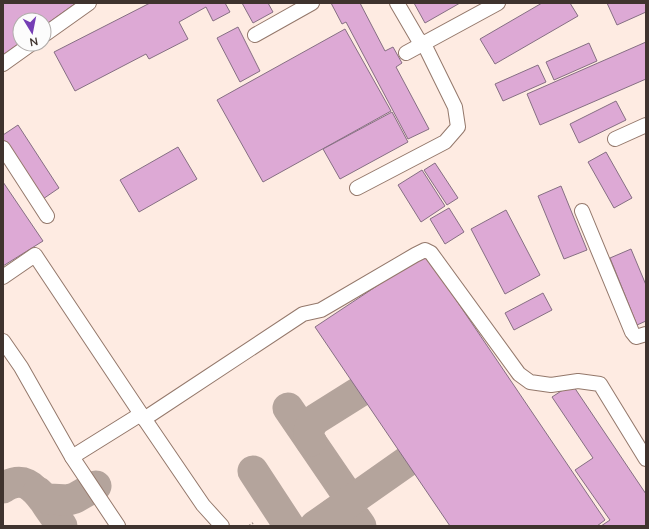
<svg xmlns="http://www.w3.org/2000/svg" width="649" height="529" viewBox="0 0 649 529" font-family="Mulish,sans-serif">
	<style>
		.lines { fill: none; stroke-linecap: round; stroke-linejoin: round }
		.taxiway { stroke: #b4a49c; stroke-width: 31 }
		.building { fill: #dda9d5; stroke: #866f83 }
		.minor-casing { stroke: #94786b; stroke-width: 16 }
		.path { stroke: #9a8b84; stroke-width: 2; stroke-dasharray: 2 2; stroke-linecap: butt }
		.minor { stroke: #fff; stroke-width: 14 }
	</style>
	<rect width="100%" height="100%" fill="#feebe2"/>
	<g class="lines">
		<!-- taxiway -->
		<g class="taxiway">
			<polyline points="288,408 346,493"/>
			<path d="M311,441C306,433 310,425 316,419L359,392"/>
			<polyline points="253,471 289,526"/>
			<path d="M3,488C23,475 33,486 45,502C50,510 56,518 62,526"/>
			<polyline points="38,492 43,497 49,499 68,500 75,498 96,486"/>
			<path d="M334,513C349,509 352,513 361,526"/>
			<polyline points="315,526 406,462"/>
		</g>
	</g>
	<!-- building -->
	<g class="building">
		<polygon points="3,3 76,3 44,26 44,20 20,20 20,43 3,55"/>
		<polygon points="150,3 225,3 230,12 213,21 206,7 179,22 188,39 149,59 146,54 75,91 54,52"/>
		<polygon points="242,3 268,3 273,12 253,23"/>
		<polygon points="331,3 360,3 385,51 393,47 402,63 396,67 429,129 408,139 346,22 342,24"/>
		<polygon points="414,3 460,3 425,23"/>
		<polygon points="542,3 570,3 578,16 495,64 480,39"/>
		<polygon points="607,3 646,3 646,12 617,25"/>
		<polygon points="238,27 260,71 240,82 217,38"/>
		<polygon points="345,29 391,111 263,182 217,100"/>
		<polygon points="646,42 646,79 540,125 527,94"/>
		<polygon points="589,43 597,61 554,80 546,62"/>
		<polygon points="538,65 546,82 503,101 495,84"/>
		<polygon points="616,101 626,120 579,143 570,124"/>
		<polygon points="392,112 408,142 340,179 323,149"/>
		<polygon points="18,125 59,188 40,201 3,144 3,135"/>
		<polygon points="178,147 197,179 139,212 120,180"/>
		<polygon points="606,152 632,198 614,208 588,162"/>
		<polygon points="435,163 458,198 447,205 424,170"/>
		<polygon points="422,170 445,206 421,222 398,185"/>
		<polygon points="3,182 43,241 3,266"/>
		<polygon points="561,186 587,250 564,259 538,196"/>
		<polygon points="449,208 464,232 445,244 430,219"/>
		<polygon points="506,210 540,275 505,294 471,229"/>
		<polygon points="631,249 646,285 646,321 637,325 610,258"/>
		<polygon points="425,254 605,520 597,526 450,526 315,327"/>
		<polygon points="543,293 552,310 514,330 505,313"/>
		<polygon points="572,384 646,494 646,526 601,526 610,520 575,470 593,458 552,397"/>
	</g>
	<g class="lines">
		<defs>
			<g id="minor">
				<polyline points="44,35 89,3"/>
				<polyline points="255,35 312,3"/>
				<polyline points="406,53 498,3"/>
				<polyline points="3,64 31,44"/>
				<polyline points="615,139 646,125"/>
				<polyline points="3,148 47,216"/>
				<polyline points="357,188 445,142 458,127 455,107 424,44 418,39 397,3"/>
				<polyline points="582,211 632,332 636,337 646,334"/>
				<polyline points="3,277 35,255 141,414"/>
				<polyline points="3,341 21,367 72,457 118,526"/>
				<polyline points="144,419 303,314 321,310 415,255 425,250 431,253 519,374 530,382 551,385 578,381 600,384 646,459"/>
				<polyline points="72,457 141,414 203,505 222,526"/>
			</g>
		</defs>
		<!-- minor casing -->
		<use href="#minor" class="minor-casing"/>
		<!-- path -->
		<polyline class="path" points="249,526 253,523"/>
		<!-- minor -->
		<use href="#minor" class="minor"/>
	</g>
	<!-- border -->
	<rect width="649" height="529" fill="none" stroke="#3f332e" stroke-width="8"/>
	<!-- north arrow -->
	<g transform="translate(32 32) rotate(170)"><circle r="19" fill="#fcfcfc" stroke="#b0acaa"/>
	<path d="M0-3L7 15L0 10L-7 15Z" fill="#753eb5"/>
	<text y="-6" font-size="11" font-weight="bold" text-anchor="middle" fill="#3f332e">N</text>
	</g>
</svg>
